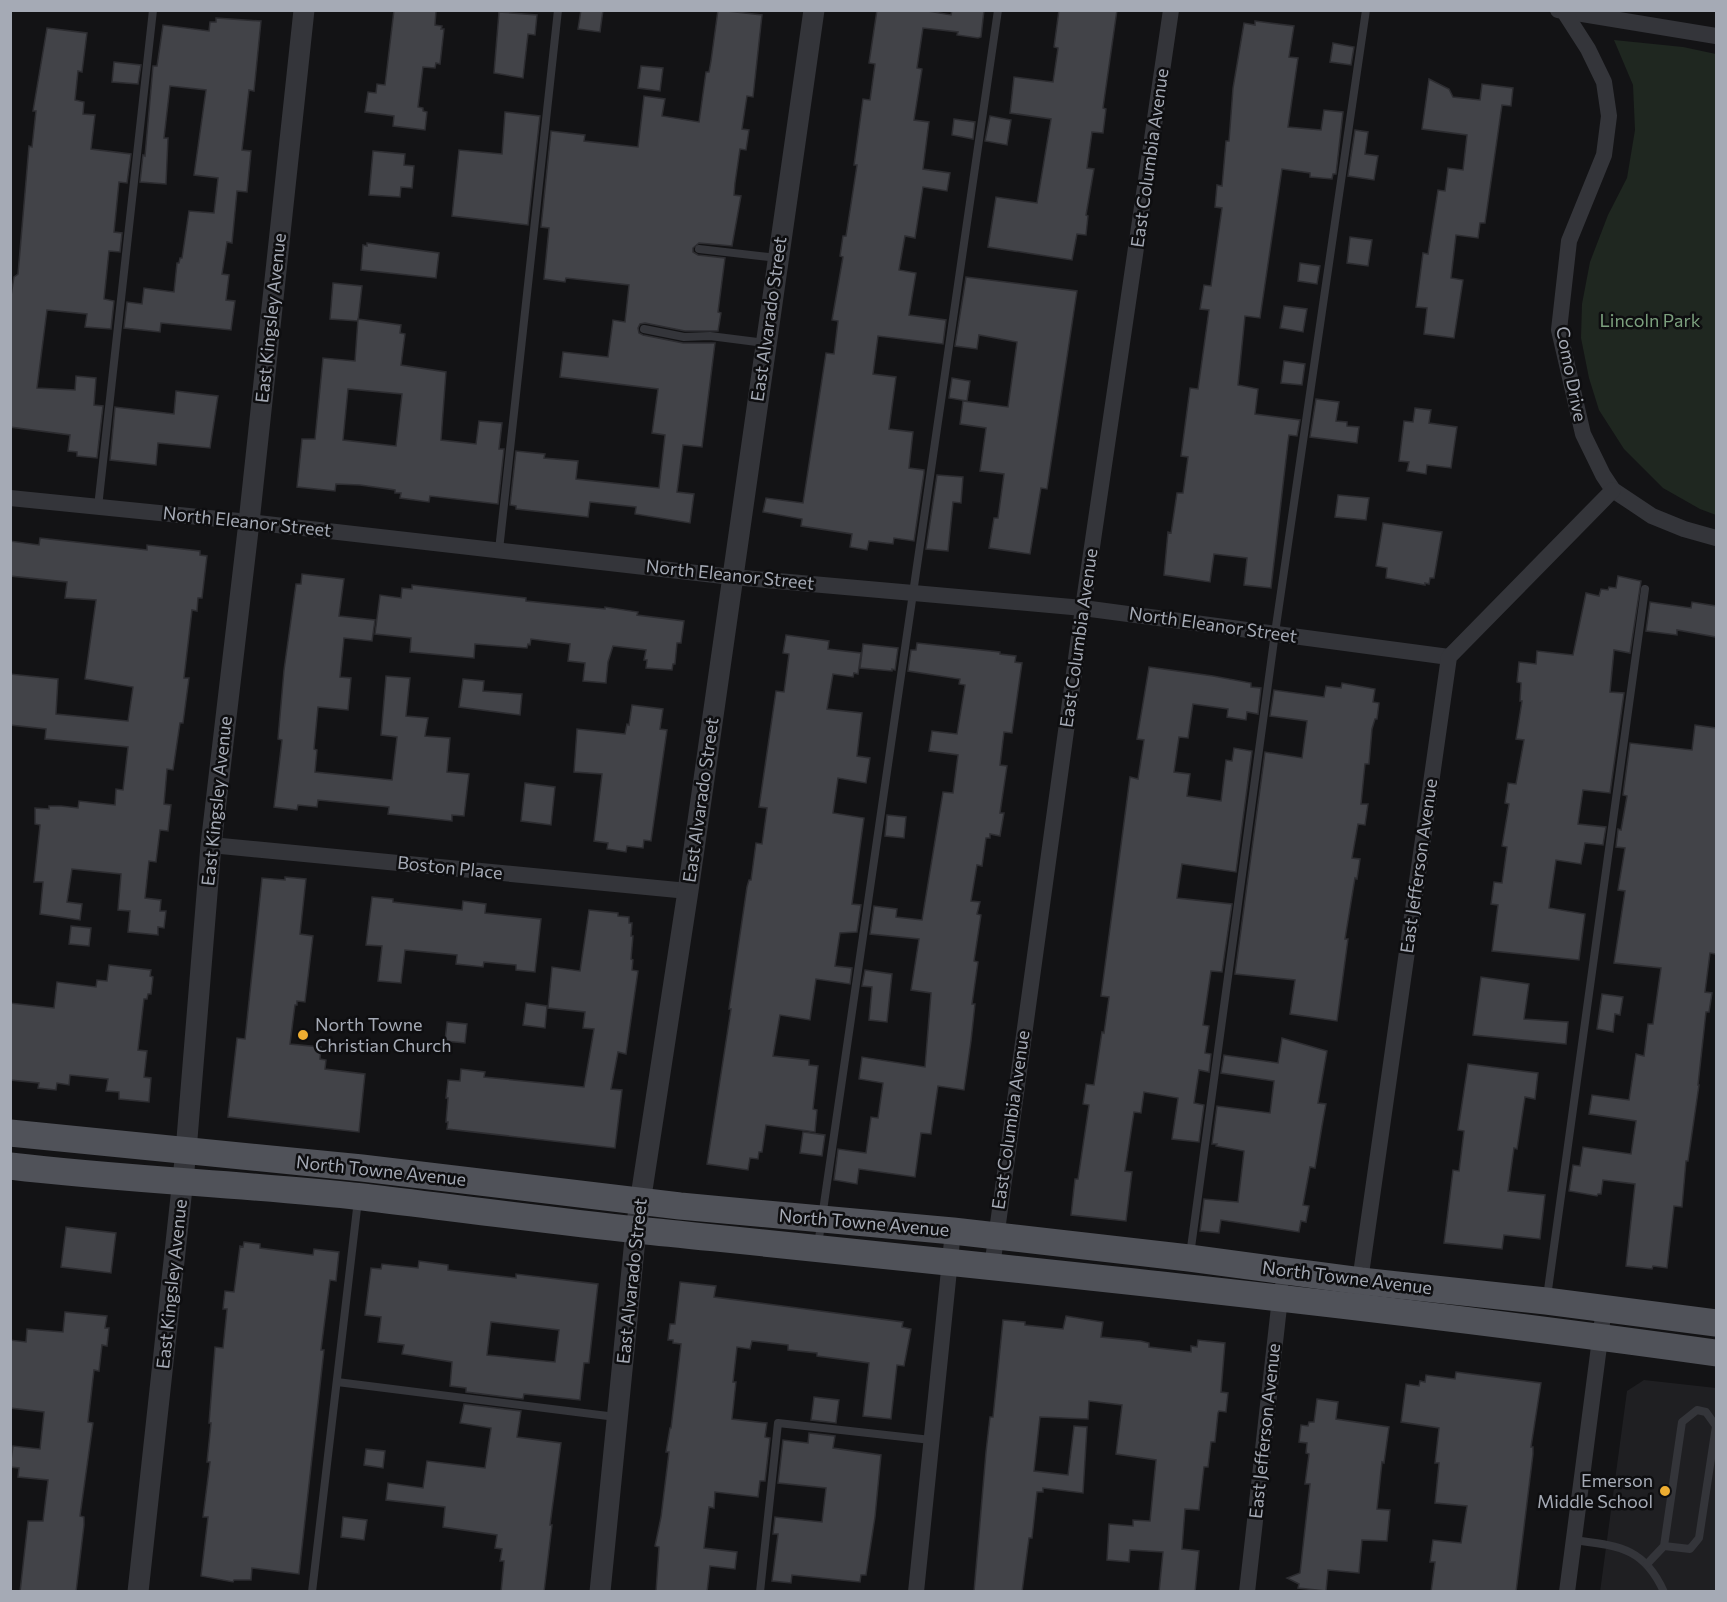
<svg xmlns="http://www.w3.org/2000/svg" width="1727" height="1602" viewBox="0 0 1727 1602" font-family="Commissioner,sans-serif">
	<style>
		.built { fill: #1f1f22 }
		.green { fill: #1f2720 }
		.building { fill: #424348; stroke: #2d2d31; stroke-width: 1.5; fill-rule: evenodd }
		.lines { fill: none; stroke-linecap: round; stroke-linejoin: round }
		.service { stroke: #34353a; stroke-width: 8 }
		.minor { stroke: #34353a; stroke-width: 16 }
		.tertiary { stroke: #34353a; stroke-width: 21 }
		.primary { stroke: #505259; stroke-width: 27 }
		.poi-dot { fill: #eead31; stroke: #0e0e10; stroke-width: 2 }
		.labels { text-anchor: middle; stroke-width: 5; stroke-linejoin: round; paint-order: stroke }
		.street-label { font-size: 18px; fill: #a5aab5; stroke: #0e0e10 }
		.park-label { font-size: 18px; fill: #7ca07e; stroke: #0e0e10 }
		.poi-label { font-size: 18px; fill: #a5aab5; stroke: #0e0e10; text-anchor: start }
	</style>
	<rect width="100%" height="100%" fill="#131315"/>
	<!-- built -->
	<polygon class="built" points="1644,1380 1716,1388 1716,1591 1600,1592 1627,1391"/>
	<!-- green -->
	<polygon class="green" points="1614,40 1683,47 1716,54 1716,515 1700,509 1663,488 1624,449 1599,410 1589,378 1581,338 1582,304 1590,262 1608,215 1627,178 1635,130 1633,85"/>
	<!-- building -->
	<g class="building">
		<polygon points="394,10 436,10 435,25 442,26 441,29 444,29 440,64 436,63 435,68 423,67 418,107 423,108 423,111 427,112 425,130 393,126 394,116 365,112 368,92 376,93 377,84 385,85"/>
		<polygon points="581,10 603,10 600,32 578,29"/>
		<polygon points="718,10 762,15 753,97 747,96 742,129 749,130 746,150 740,149 735,183 734,195 741,196 732,246 699,243 693,248 693,252 698,255 725,258 718,312 721,313 718,331 685,331 645,323 640,324 638,328 639,333 643,335 683,343 715,343 702,447 683,445 677,492 694,494 690,523 635,514 636,507 590,502 588,517 516,509 516,506 510,505 516,451 545,454 544,458 578,461 576,479 659,488 665,435 652,433 658,389 560,377 563,352 608,357 613,320 625,322 629,285 566,278 565,282 544,279 549,228 541,227 551,131 585,135 584,141 638,147 644,96 665,99 662,116 699,122 706,72 709,72 711,61"/>
		<polygon points="877,10 922,10 951,15 952,10 984,10 981,37 978,38 957,35 958,32 923,28 917,68 922,69 914,120 929,122 923,169 950,173 947,191 923,187 915,238 905,236 899,270 916,273 909,315 946,320 943,344 878,336 873,374 896,377 889,429 913,432 909,468 924,470 924,473 914,541 894,538 893,544 869,541 867,550 850,547 852,534 801,526 802,519 763,512 766,498 803,503 826,353 834,354 838,321 832,320 843,257 840,256 843,236 846,236 857,165 854,165 863,99 870,100 875,64 869,63"/>
		<polygon points="1059,10 1117,10 1103,108 1106,109 1103,133 1092,132 1087,168 1094,169 1086,215 1088,216 1086,235 1077,234 1072,260 988,247 996,197 1037,203 1051,119 1010,113 1014,77 1053,82 1058,48 1054,47"/>
		<polygon points="499,12 537,15 535,35 528,34 523,78 494,73"/>
		<polygon points="216,18 261,21 254,91 249,90 242,150 251,151 247,192 237,191 232,243 227,242 222,274 229,275 226,300 235,301 231,330 161,323 160,332 124,328 127,302 142,304 144,288 174,292 177,263 179,263 180,258 182,258 189,211 214,213 218,178 194,175 206,90 170,86 164,138 168,138 166,184 140,182 143,155 145,156 153,66 157,66 163,25 209,31 210,22 216,22"/>
		<polygon points="1255,21 1294,26 1289,57 1298,58 1288,127 1321,130 1324,110 1343,112 1336,174 1333,174 1332,179 1310,177 1310,173 1282,169 1260,318 1245,316 1238,385 1258,389 1255,414 1300,420 1297,436 1289,435 1288,442 1271,588 1244,585 1247,558 1214,554 1210,582 1164,575 1168,532 1171,533 1177,493 1183,493 1188,457 1181,456 1190,388 1198,389 1209,310 1200,309 1204,285 1211,286 1222,208 1215,207 1217,185 1222,186 1226,141 1229,141 1233,88 1244,23 1255,25"/>
		<polygon points="47,28 87,33 82,72 78,71 75,100 84,102 83,114 95,115 91,149 131,154 127,183 119,182 114,232 122,233 120,252 109,251 104,299 114,301 111,329 85,327 87,314 47,310 37,388 75,390 76,376 96,378 94,405 103,406 97,458 77,456 77,452 68,451 70,435 10,427 10,302 14,277 18,274 29,146 32,147 36,111 33,111"/>
		<polygon points="1333,43 1354,47 1351,65 1330,62"/>
		<polygon points="114,62 141,65 138,84 112,82"/>
		<polygon points="641,66 663,68 660,91 638,88"/>
		<polygon points="1429,79 1449,89 1453,97 1480,100 1482,84 1513,88 1511,106 1502,105 1485,223 1480,223 1478,238 1456,235 1451,278 1463,280 1454,338 1424,334 1427,308 1416,307 1423,253 1428,254 1438,190 1445,191 1448,168 1463,170 1467,135 1422,129"/>
		<polygon points="505,112 540,116 528,225 452,216 459,150 502,154"/>
		<polygon points="990,116 1011,120 1007,145 985,141"/>
		<polygon points="954,119 975,122 973,139 952,135"/>
		<polygon points="1355,130 1368,132 1365,154 1378,156 1374,180 1348,176"/>
		<polygon points="373,151 405,154 404,165 414,166 412,188 401,187 400,197 369,195"/>
		<polygon points="1350,237 1372,240 1368,266 1347,263"/>
		<polygon points="367,243 439,253 436,278 361,270 363,245 367,246"/>
		<polygon points="1300,263 1320,266 1317,284 1298,281"/>
		<polygon points="966,277 1077,291 1047,489 1041,488 1030,554 989,548 994,518 998,518 1004,474 980,471 986,428 960,424 963,401 1008,407 1017,342 979,335 977,349 955,346"/>
		<polygon points="333,283 362,286 358,321 330,319"/>
		<polygon points="1284,306 1307,309 1303,332 1280,328"/>
		<path d="M358,319L401,325L400,333L405,334L401,365L446,372L441,440L476,444L479,421L502,423L499,449H504L498,504L430,496L429,502L400,498L401,493H395V490L360,485L336,484L335,491L297,487L302,439H315L323,358L355,361ZM348,389L402,394L396,446L343,440Z"/>
		<polygon points="1284,361 1305,364 1302,385 1281,383"/>
		<polygon points="952,378 970,381 967,401 949,398"/>
		<polygon points="176,391 218,396 210,448 158,443 156,465 110,460 115,407 174,414"/>
		<polygon points="1316,399 1339,402 1336,421 1347,422 1347,426 1359,427 1357,443 1310,437"/>
		<polygon points="1415,408 1431,410 1429,423 1457,427 1451,468 1427,465 1426,474 1407,471 1409,462 1399,461 1404,421 1413,422"/>
		<polygon points="937,475 963,477 961,503 953,502 948,551 926,549"/>
		<polygon points="1338,495 1369,498 1366,520 1335,517"/>
		<polygon points="1383,523 1442,532 1434,578 1430,578 1429,584 1425,583 1425,585 1386,578 1387,568 1376,566"/>
		<polygon points="40,538 147,550 147,545 200,551 200,555 207,556 202,598 198,598 197,611 192,610 184,678 189,678 183,723 180,723 173,770 167,769 164,804 171,805 168,831 160,830 156,862 149,861 145,898 161,900 160,911 166,911 164,928 158,927 158,935 128,932 130,911 118,910 121,874 72,869 67,902 82,904 80,920 40,914 43,882 34,882 40,825 35,824 35,808 49,809 49,806 61,806 78,808 79,801 115,805 116,789 123,790 128,747 45,739 46,729 10,725 10,674 58,679 56,714 76,716 128,721 133,687 85,679 96,600 65,598 67,582 10,576 10,541 39,545"/>
		<polygon points="302,574 344,579 339,616 375,620 372,641 344,638 340,677 351,678 348,710 318,707 314,749 317,750 315,772 392,780 397,737 381,735 386,676 410,678 406,716 428,718 425,736 450,738 447,772 469,774 464,816 452,815 452,821 407,816 388,814 389,807 318,800 317,807 298,805 297,810 274,807 282,740 278,739 284,670 296,584 301,584"/>
		<polygon points="1618,576 1641,581 1630,653 1614,650 1610,692 1624,693 1610,793 1583,790 1578,824 1606,827 1603,845 1585,843 1581,864 1556,860 1549,908 1585,914 1579,960 1492,951 1498,905 1491,904 1494,882 1502,883 1507,847 1502,846 1509,804 1505,803 1508,783 1516,784 1524,740 1516,739 1522,701 1520,701 1521,683 1517,682 1519,662 1536,664 1537,651 1573,655 1586,593 1599,596 1601,589 1608,590 1609,587 1616,588"/>
		<polygon points="412,585 526,598 526,601 605,609 605,607 638,612 637,615 684,621 681,643 677,643 675,664 673,664 672,670 646,668 647,660 644,660 646,650 613,646 608,662 606,683 583,681 585,663 568,661 570,644 531,639 530,645 528,644 527,648 475,644 474,658 410,652 411,638 375,634 380,595 401,598 402,588 412,589"/>
		<polygon points="1650,602 1691,608 1692,602 1716,606 1716,637 1677,630 1677,635 1646,631"/>
		<polygon points="786,635 829,641 828,649 861,653 858,674 854,673 853,677 833,674 827,709 862,713 857,756 870,758 866,783 838,778 833,813 864,818 852,904 861,905 857,932 840,933 835,966 852,968 850,984 816,979 810,1020 780,1015 773,1056 809,1060 809,1065 818,1066 813,1109 817,1110 815,1132 766,1125 762,1152 759,1152 758,1159 750,1158 748,1170 707,1164 731,1009 729,1009 747,887 749,880 751,880 756,843 762,844 767,808 759,807 776,691 784,692 789,654 783,653"/>
		<polygon points="917,643 1000,652 1000,654 1016,656 1015,662 1022,663 1012,733 1004,732 1000,765 1007,766 1000,813 1004,813 1000,836 990,834 990,838 986,838 982,866 977,865 971,901 980,902 977,914 981,915 974,961 978,962 972,1004 975,1004 971,1041 964,1090 938,1086 931,1134 921,1133 915,1177 859,1169 857,1184 834,1180 838,1149 866,1153 871,1117 878,1118 883,1083 859,1079 862,1057 925,1067 931,993 911,990 919,939 870,934 874,906 897,909 896,917 922,920 943,792 953,793 958,755 929,751 932,731 957,734 965,685 959,684 960,679 908,671 911,650 916,650"/>
		<polygon points="863,644 898,648 895,670 892,669 892,671 860,668"/>
		<polygon points="1149,667 1213,676 1251,683 1251,687 1261,688 1258,714 1247,712 1246,720 1227,717 1228,709 1193,704 1188,738 1179,737 1174,772 1190,774 1187,796 1221,801 1226,760 1232,761 1234,748 1252,751 1236,872 1182,864 1177,898 1232,904 1222,972 1211,971 1203,1025 1209,1026 1205,1053 1211,1054 1209,1072 1199,1070 1194,1103 1204,1105 1199,1142 1172,1139 1178,1098 1144,1092 1141,1113 1134,1112 1125,1171 1132,1172 1126,1221 1071,1215 1075,1179 1078,1179 1089,1105 1083,1104 1086,1084 1094,1085 1102,1032 1104,1033 1109,997 1101,996 1130,777 1138,779 1144,740 1137,739"/>
		<polygon points="463,679 484,681 483,691 522,694 520,715 459,707"/>
		<polygon points="1342,683 1375,689 1373,702 1379,703 1377,719 1375,719 1372,729 1369,764 1365,764 1361,804 1368,804 1365,825 1358,824 1352,858 1360,859 1357,879 1355,878 1345,939 1348,939 1337,1021 1290,1014 1295,980 1235,974 1265,752 1302,758 1307,721 1270,716 1274,690 1324,697 1326,686 1341,688"/>
		<polygon points="632,705 663,709 660,729 667,730 651,841 644,840 643,848 627,846 626,852 607,849 608,843 594,841 602,774 574,772 577,729 625,734 627,724 629,725"/>
		<polygon points="1695,725 1716,728 1716,954 1710,953 1705,992 1712,993 1709,1012 1706,1012 1698,1085 1699,1085 1688,1161 1686,1161 1682,1207 1674,1206 1667,1268 1653,1266 1652,1269 1626,1266 1635,1184 1603,1180 1601,1194 1598,1194 1597,1196 1569,1191 1573,1165 1580,1166 1583,1147 1631,1154 1636,1121 1589,1114 1592,1095 1629,1100 1636,1054 1644,1056 1648,1024 1653,1024 1661,968 1614,963 1625,891 1618,890 1625,848 1616,847 1618,829 1621,830 1627,796 1623,795 1630,743 1692,750"/>
		<polygon points="525,783 555,787 551,825 521,821"/>
		<polygon points="887,815 906,817 904,838 885,836"/>
		<polygon points="285,877 306,879 300,934 313,936 305,1002 297,1001 297,1005 295,1005 290,1044 321,1047 320,1059 326,1060 325,1069 365,1074 359,1132 228,1117 237,1038 245,1039 262,878 285,880"/>
		<polygon points="372,897 393,899 393,902 462,910 463,901 486,904 485,913 541,919 535,972 516,970 516,965 484,962 483,967 456,964 457,955 405,950 401,983 378,981 382,946 366,945"/>
		<polygon points="589,910 618,913 618,916 629,917 629,923 632,923 631,936 633,936 631,959 633,960 632,970 638,971 626,1054 618,1052 611,1089 622,1090 615,1148 447,1129 448,1122 446,1122 448,1098 446,1098 448,1080 460,1081 461,1069 485,1072 484,1077 584,1087 594,1029 583,1028 585,1012 548,1008 552,967 580,971"/>
		<polygon points="71,926 91,928 89,946 69,944"/>
		<polygon points="109,965 151,970 150,976 153,977 151,994 148,994 147,999 144,999 138,1050 147,1051 144,1077 151,1078 149,1102 119,1099 119,1092 106,1091 108,1079 70,1075 69,1085 57,1083 56,1090 38,1088 39,1083 10,1080 10,1003 54,1008 57,982 96,987 97,980 107,981"/>
		<polygon points="865,970 892,974 887,1022 869,1020 872,987 862,986"/>
		<polygon points="1481,977 1529,984 1524,1019 1568,1022 1566,1044 1473,1035"/>
		<polygon points="1602,994 1623,997 1620,1015 1615,1014 1613,1032 1597,1029"/>
		<polygon points="526,1003 547,1006 545,1028 523,1025"/>
		<polygon points="447,1022 467,1024 465,1043 445,1041"/>
		<polygon points="1282,1038 1327,1051 1318,1103 1326,1104 1322,1126 1315,1168 1310,1167 1303,1205 1309,1206 1306,1222 1301,1221 1299,1232 1221,1220 1219,1233 1200,1231 1204,1199 1238,1202 1244,1151 1216,1146 1217,1144 1212,1144 1217,1106 1270,1113 1274,1081 1221,1073 1224,1055 1278,1063"/>
		<polygon points="1468,1064 1538,1073 1535,1099 1525,1097 1517,1149 1514,1148 1508,1191 1545,1195 1540,1239 1504,1235 1502,1249 1444,1243 1453,1170 1459,1171 1464,1131 1458,1130"/>
		<polygon points="803,1132 825,1135 822,1156 800,1153"/>
		<polygon points="66,1227 116,1233 111,1273 61,1267"/>
		<polygon points="244,1242 260,1244 260,1248 313,1255 314,1249 339,1252 336,1281 330,1280 321,1350 324,1350 299,1574 252,1568 251,1580 234,1580 233,1582 201,1576 208,1517 203,1517 210,1462 207,1462 211,1423 209,1423 215,1347 223,1348 227,1309 223,1309 225,1291 234,1292 240,1246 243,1247"/>
		<path d="M419,1261L448,1265V1270L516,1278V1274L598,1284L589,1363H584L580,1400L524,1394L523,1399L466,1392V1388L450,1386L452,1362L402,1354L404,1345L378,1342L381,1317L365,1315L371,1268L381,1269L382,1264L418,1268ZM491,1322L559,1330L555,1362L487,1355Z"/>
		<polygon points="680,1282 716,1286 714,1297 903,1322 902,1327 911,1329 904,1366 897,1365 891,1419 863,1416 869,1363 817,1356 817,1353 788,1350 788,1345 752,1341 750,1349 737,1347 733,1382 736,1382 732,1419 767,1423 765,1437 770,1438 765,1481 760,1481 758,1497 715,1492 714,1508 709,1507 704,1548 737,1552 735,1569 710,1566 707,1592 656,1592 659,1547 655,1546 661,1517 669,1452 666,1452 670,1428 671,1428 681,1344 673,1343 673,1340 668,1340 670,1324 675,1324"/>
		<polygon points="65,1312 107,1316 105,1328 109,1328 107,1346 102,1345 99,1371 94,1370 88,1422 93,1423 80,1516 84,1517 84,1525 76,1592 20,1592 28,1521 43,1521 48,1480 18,1477 19,1468 10,1467 13,1446 40,1449 44,1412 10,1408 10,1340 26,1342 27,1329 63,1332"/>
		<polygon points="1066,1316 1103,1322 1101,1337 1141,1341 1149,1343 1149,1347 1191,1352 1191,1346 1197,1347 1198,1340 1225,1343 1221,1392 1228,1393 1226,1412 1219,1411 1218,1413 1215,1442 1211,1442 1208,1467 1204,1467 1199,1510 1185,1509 1182,1549 1199,1551 1195,1592 1159,1592 1163,1552 1130,1550 1129,1562 1107,1560 1109,1524 1133,1526 1133,1520 1150,1521 1156,1460 1116,1454 1122,1405 1089,1401 1088,1419 1040,1417 1034,1471 1068,1475 1074,1426 1087,1427 1083,1493 1043,1488 1043,1492 1037,1492 1032,1538 1029,1538 1022,1592 974,1592 986,1452 990,1417 993,1417 1003,1320 1025,1322 1025,1325 1063,1329"/>
		<polygon points="1456,1372 1541,1383 1531,1447 1533,1447 1533,1454 1516,1592 1431,1592 1435,1562 1430,1562 1433,1540 1461,1543 1467,1506 1435,1503 1439,1463 1435,1463 1439,1428 1401,1422 1406,1384 1419,1386 1420,1381 1425,1382 1426,1375 1455,1379"/>
		<polygon points="814,1397 839,1400 836,1423 811,1420"/>
		<polygon points="1317,1399 1338,1402 1336,1419 1389,1427 1384,1463 1382,1462 1377,1509 1390,1510 1387,1541 1362,1540 1359,1573 1328,1570 1326,1591 1298,1588 1299,1584 1287,1578 1300,1573 1310,1484 1305,1484 1309,1454 1306,1453 1307,1443 1299,1442 1301,1425 1308,1426 1309,1422 1314,1422"/>
		<polygon points="464,1404 521,1411 517,1437 561,1443 550,1525 552,1525 544,1592 501,1592 504,1561 500,1561 502,1549 495,1548 497,1535 443,1527 445,1507 386,1500 388,1483 423,1488 427,1461 485,1468 491,1428 460,1423"/>
		<polygon points="809,1433 835,1436 833,1448 881,1455 875,1517 866,1575 861,1575 860,1582 792,1575 791,1583 772,1581 778,1534 773,1534 775,1517 822,1522 826,1488 778,1483 783,1440 808,1443"/>
		<polygon points="366,1449 385,1451 383,1468 364,1465"/>
		<polygon points="343,1517 367,1520 364,1540 341,1537"/>
	</g>
	<g class="lines">
		<!-- service -->
		<g class="service">
			<polyline points="699,249 778,258"/>
			<polyline points="644,329 684,337 710,336 765,343"/>
			<polyline points="98,507 153,10"/>
			<polyline points="499,550 558,10"/>
			<polyline points="818,1245 998,10"/>
			<polyline points="1190,1255 1275,633 1366,10"/>
			<polyline points="1547,1297 1645,589"/>
			<polyline points="337,1382 616,1417"/>
			<path d="M1574,1540C1618,1546 1644,1547 1664,1592"/>
			<polyline points="1647,1564 1664,1546 1682,1422 1697,1410 1706,1412 1716,1426 1699,1538 1690,1549 1664,1546"/>
			<polyline points="312,1592 358,1200"/>
			<polyline points="760,1592 778,1423 931,1440"/>
		</g>
		<!-- minor -->
		<g class="minor">
			<polyline points="1558,10 1716,36"/>
			<polyline points="1563,10 1588,49 1604,82 1609,116 1604,155 1569,241 1559,330 1583,434 1603,475 1613,490 1652,516 1684,529 1716,538"/>
			<polyline points="10,498 249,522 732,577 1083,608 1449,657"/>
			<polyline points="211,845 688,891"/>
			<polyline points="992,1267 1083,608 1171,10"/>
			<polyline points="1359,1288 1449,657 1613,490"/>
			<polyline points="916,1592 953,1231"/>
			<polyline points="1247,1592 1281,1289"/>
			<polyline points="1567,1592 1604,1308"/>
		</g>
		<!-- tertiary -->
		<g class="tertiary">
			<polyline points="138,1592 186,1151 211,845 249,522 304,10"/>
			<polyline points="600,1592 636,1229 688,891 814,10"/>
		</g>
		<!-- primary -->
		<g class="primary">
			<polyline points="10,1133 362,1168 680,1206 953,1231 1189,1258 1361,1281 1546,1301 1716,1323"/>
			<path d="M10,1166C127,1180 246,1184 363,1197C454,1208 545,1220 637,1230C997,1267 1358,1303 1716,1353"/>
		</g>
	</g>
	<!-- markers -->
	<g class="poi-dot">
		<circle cx="303" cy="1035" r="6"/>
		<circle cx="1665" cy="1491" r="6"/>
	</g>
	<g class="labels">
		<!-- street labels -->
		<g class="street-label">
			<text transform="translate(1150 158) rotate(-82)" y="6">East Columbia Avenue</text>
			<text transform="translate(271 318) rotate(-84)" y="6">East Kingsley Avenue</text>
			<text transform="translate(769 319) rotate(-82)" y="6">East Alvarado Street</text>
			<text transform="translate(1571 374) rotate(79)" y="6">Como Drive</text>
			<text transform="translate(247 522) rotate(6)" y="6">North Eleanor Street</text>
			<text transform="translate(730 575) rotate(6)" y="6">North Eleanor Street</text>
			<text transform="translate(1213 625) rotate(8)" y="6">North Eleanor Street</text>
			<text transform="translate(1079 638) rotate(-82)" y="6">East Columbia Avenue</text>
			<text transform="translate(701 800) rotate(-82)" y="6">East Alvarado Street</text>
			<text transform="translate(217 801) rotate(-84)" y="6">East Kingsley Avenue</text>
			<text transform="translate(1419 866) rotate(-82)" y="6">East Jefferson Avenue</text>
			<text transform="translate(450 868) rotate(6)" y="6">Boston Place</text>
			<text transform="translate(1011 1120) rotate(-82)" y="6">East Columbia Avenue</text>
			<text transform="translate(381 1171) rotate(6)" y="6">North Towne Avenue</text>
			<text transform="translate(864 1223) rotate(5)" y="6">North Towne Avenue</text>
			<text transform="translate(1347 1278) rotate(7)" y="6">North Towne Avenue</text>
			<text transform="translate(632 1281) rotate(-84)" y="6">East Alvarado Street</text>
			<text transform="translate(172 1284) rotate(-84)" y="6">East Kingsley Avenue</text>
			<text transform="translate(1265 1431) rotate(-84)" y="6">East Jefferson Avenue</text>
		</g>
		<!-- park labels -->
		<g class="park-label">
			<text x="1650" y="327">Lincoln Park</text>
		</g>
		<!-- poi labels -->
		<g class="poi-label">
			<text x="315" y="1031">North Towne<tspan x="315" dy="21">Christian Church</tspan></text>
			<text x="1653" y="1487" text-anchor="end">Emerson<tspan x="1653" dy="21">Middle School</tspan></text>
		</g>
	</g>
	<!-- border -->
	<rect width="1727" height="1602" fill="none" stroke="#a5aab5" stroke-width="24"/>
</svg>
